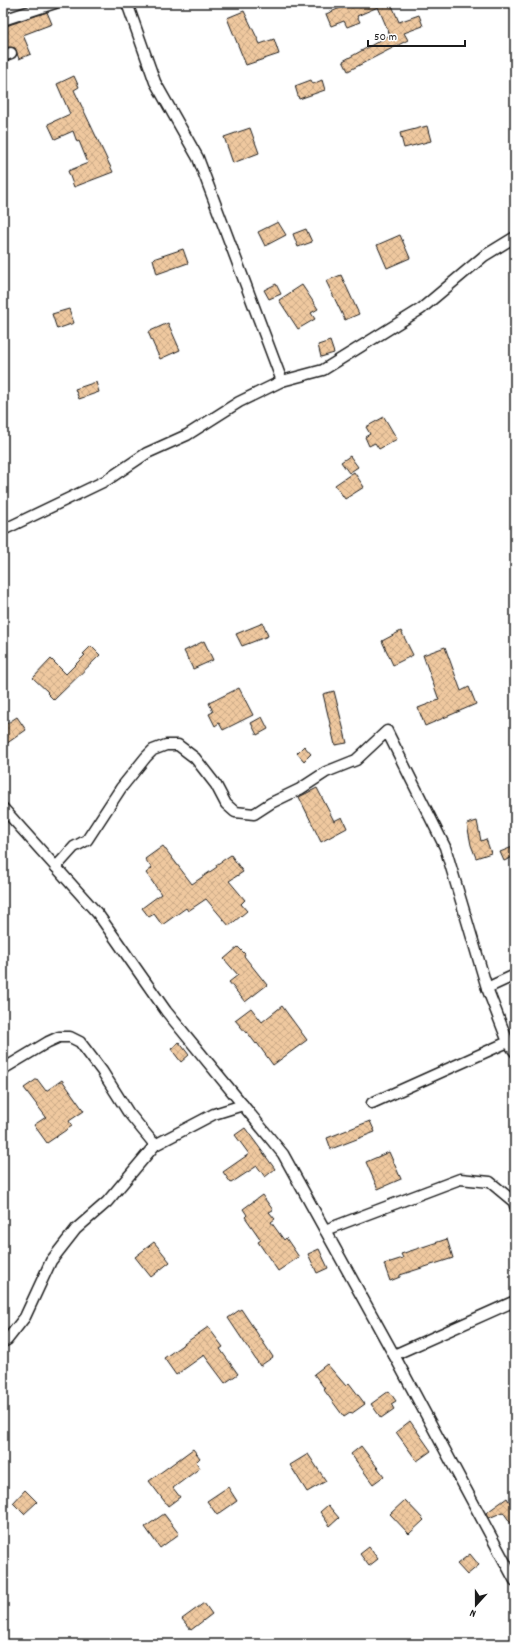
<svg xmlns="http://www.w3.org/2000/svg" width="518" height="1647" viewBox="0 0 518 1647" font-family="Dekko,sans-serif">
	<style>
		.building { fill: url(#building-cross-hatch); stroke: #1c1c1c }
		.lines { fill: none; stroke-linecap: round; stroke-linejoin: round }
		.street-casing { stroke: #1c1c1c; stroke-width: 13 }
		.street { stroke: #fff; stroke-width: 10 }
	</style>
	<defs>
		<pattern id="building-cross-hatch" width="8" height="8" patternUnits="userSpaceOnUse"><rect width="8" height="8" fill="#efc89f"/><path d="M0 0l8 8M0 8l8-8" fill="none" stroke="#ccab88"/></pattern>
	</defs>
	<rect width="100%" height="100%" fill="#fff"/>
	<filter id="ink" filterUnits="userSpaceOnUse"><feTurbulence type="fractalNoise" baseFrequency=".025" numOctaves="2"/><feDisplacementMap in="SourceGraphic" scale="8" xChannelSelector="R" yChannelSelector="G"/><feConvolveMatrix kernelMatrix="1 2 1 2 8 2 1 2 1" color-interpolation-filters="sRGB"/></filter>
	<g filter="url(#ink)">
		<!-- building -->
		<g class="building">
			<polygon points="352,3 391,3 399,22 419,15 423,26 404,33 408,40 348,71 343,61 390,35 378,7 357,16 360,22 347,27 344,21 331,26 326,14"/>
			<polygon points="244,11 260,44 274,39 279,54 246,65 227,18"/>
			<polygon points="47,12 52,24 23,35 31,54 19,59 15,48 9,47 3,49 3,27"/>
			<polygon points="74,76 79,87 74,90 113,172 74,187 68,171 88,163 79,141 77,142 73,131 55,139 48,124 70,114 57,84"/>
			<polygon points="311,80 313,84 322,80 325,90 299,99 295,86"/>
			<polygon points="427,126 431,141 404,148 400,133"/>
			<polygon points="250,128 259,153 233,163 224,137"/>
			<polygon points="278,222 286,235 265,246 258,232"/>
			<polygon points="306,229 312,242 298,247 293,234"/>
			<polygon points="400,235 410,258 387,268 377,245"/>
			<polygon points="183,249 188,263 157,274 153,259"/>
			<polygon points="341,275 359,314 345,320 326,281"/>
			<polygon points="276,284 281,294 269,299 264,290"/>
			<polygon points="302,285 318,309 311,313 315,319 298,329 279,300"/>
			<polygon points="69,309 74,323 57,329 52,314"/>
			<polygon points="168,323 180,350 160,359 148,332"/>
			<polygon points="330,341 334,353 321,357 318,345"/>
			<polygon points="96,382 99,392 79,399 75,389"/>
			<polygon points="384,417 397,439 379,449 375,443 369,446 365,437 370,434 366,427"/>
			<polygon points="350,456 358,467 349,473 341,462"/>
			<polygon points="354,472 364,487 345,499 335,485"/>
			<polygon points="263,623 268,636 242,646 236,634"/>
			<polygon points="401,631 413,655 393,665 382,641"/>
			<polygon points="204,641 213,660 193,669 184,651"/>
			<polygon points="91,646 100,655 54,700 47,693 48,692 33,678 51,659 66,674 85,655 83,654"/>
			<polygon points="445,647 461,691 469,687 476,704 425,726 418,708 439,700 423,655"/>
			<polygon points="239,688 253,715 223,730 219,723 215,726 209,714 213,712 209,703"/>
			<polygon points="334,691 347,743 335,745 323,694"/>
			<polygon points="17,717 26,730 3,746 3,726"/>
			<polygon points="262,717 268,729 257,735 251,723"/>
			<polygon points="304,746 311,754 304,761 297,753"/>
			<polygon points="317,788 334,821 342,817 347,828 321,842 299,797"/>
			<polygon points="477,821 481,841 486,839 491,853 476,858 471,845 467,824"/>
			<polygon points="163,846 192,884 217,867 216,865 231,855 243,872 229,881 245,900 241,904 247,911 229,926 206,899 188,911 186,908 162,925 154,914 149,917 142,908 161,894 146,873 152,868 145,859"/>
			<polygon points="515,846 515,856 504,861 500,852"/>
			<polygon points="238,947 245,954 244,956 267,985 245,1002 229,982 238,975 224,959"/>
			<polygon points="282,1006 307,1040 273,1065 257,1043 256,1044 247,1032 246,1033 235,1020 251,1008 262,1022"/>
			<polygon points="179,1042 189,1055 181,1062 171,1049"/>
			<polygon points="37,1079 46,1091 62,1080 84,1111 69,1121 72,1126 47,1143 34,1125 46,1117 24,1088"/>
			<polygon points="370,1121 375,1132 331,1149 327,1138"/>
			<polygon points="245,1128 275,1169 265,1177 257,1166 231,1183 223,1172 249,1154 235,1135"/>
			<polygon points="389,1152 401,1179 378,1189 366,1162"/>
			<polygon points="262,1195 273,1210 269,1212 275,1219 271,1222 284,1240 286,1238 299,1257 278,1271 258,1242 261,1240 245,1217 247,1215 243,1209"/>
			<polygon points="447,1239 453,1258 400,1275 400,1277 390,1281 384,1264 403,1258 401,1254"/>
			<polygon points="154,1242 170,1262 151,1277 135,1257"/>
			<polygon points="319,1249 328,1268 317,1273 308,1254"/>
			<polygon points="241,1309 273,1357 260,1366 228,1318"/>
			<polygon points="208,1327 223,1347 220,1349 238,1374 225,1383 204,1355 176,1375 164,1358"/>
			<polygon points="327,1364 346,1386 349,1383 365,1404 351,1414 350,1413 344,1417 324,1390 325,1389 314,1374"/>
			<polygon points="389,1391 396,1401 391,1404 394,1409 381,1418 371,1404"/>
			<polygon points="410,1421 431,1451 417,1461 396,1432"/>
			<polygon points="361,1446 384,1476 373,1484 351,1454"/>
			<polygon points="193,1449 200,1458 196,1462 200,1468 173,1488 180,1497 168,1506 149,1481"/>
			<polygon points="308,1454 326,1481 307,1492 290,1465"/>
			<polygon points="228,1487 237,1501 217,1515 207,1501"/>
			<polygon points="25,1490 37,1502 24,1514 13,1503"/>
			<polygon points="507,1498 511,1504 515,1501 515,1529 503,1512 489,1518 486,1513"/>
			<polygon points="405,1500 424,1520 409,1534 390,1514"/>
			<polygon points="328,1505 339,1518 330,1526 320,1512"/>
			<polygon points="164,1514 179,1534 160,1548 145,1527"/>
			<polygon points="369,1547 378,1559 369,1566 360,1554"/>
			<polygon points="470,1554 479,1565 467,1575 457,1564"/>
			<polygon points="204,1603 212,1614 191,1630 182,1619"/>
		</g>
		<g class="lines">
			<defs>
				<g id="street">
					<polyline points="127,3 155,82 198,158 282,381"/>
					<polyline points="3,20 55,3"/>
					<polyline points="3,56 11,53"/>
					<polyline points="3,530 107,480 147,453 187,435 239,402 282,381 323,370 421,309 484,256 515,237"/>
					<polyline points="3,808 98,914 166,1011 283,1154 394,1355 515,1581"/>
					<polyline points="56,867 74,847 87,840 121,788 146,757 153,750 166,745 178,745 195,758 216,785 226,804 235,812 254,814 271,803 300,789 326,772 356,760 387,731 445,847 487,988"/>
					<polyline points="508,1042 515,1052"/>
					<polyline points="3,1069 48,1042 59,1037 70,1037 80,1042 102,1071 128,1112 155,1145"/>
					<polyline points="372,1103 508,1042 487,988 515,975"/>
					<polyline points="325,1230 460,1179 490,1182 514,1202 515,1206"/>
					<polyline points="3,1342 7,1340 25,1317 51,1261 76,1229 107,1202 155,1145 214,1114 243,1105"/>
					<polyline points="394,1355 515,1301"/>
				</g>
			</defs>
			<!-- street casing -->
			<use href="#street" class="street-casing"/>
			<!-- street -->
			<use href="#street" class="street"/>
		</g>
	</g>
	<!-- margin -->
	<rect width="518" height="1647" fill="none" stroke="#fff" stroke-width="16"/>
	<rect x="8" y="8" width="502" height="1631" fill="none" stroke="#1c1c1c" stroke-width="1.5" filter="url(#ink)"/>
	<!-- north arrow -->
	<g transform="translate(476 1605) rotate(201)" stroke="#ffffff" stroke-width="3" paint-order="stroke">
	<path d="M0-3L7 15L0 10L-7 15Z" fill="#1c1c1c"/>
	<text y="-6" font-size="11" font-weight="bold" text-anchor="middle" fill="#1c1c1c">N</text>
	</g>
	<!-- scale -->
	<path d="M368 40v6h97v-6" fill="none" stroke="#1c1c1c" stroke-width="2"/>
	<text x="374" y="40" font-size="12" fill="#1c1c1c" stroke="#ffffff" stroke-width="3" paint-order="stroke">50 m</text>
</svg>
